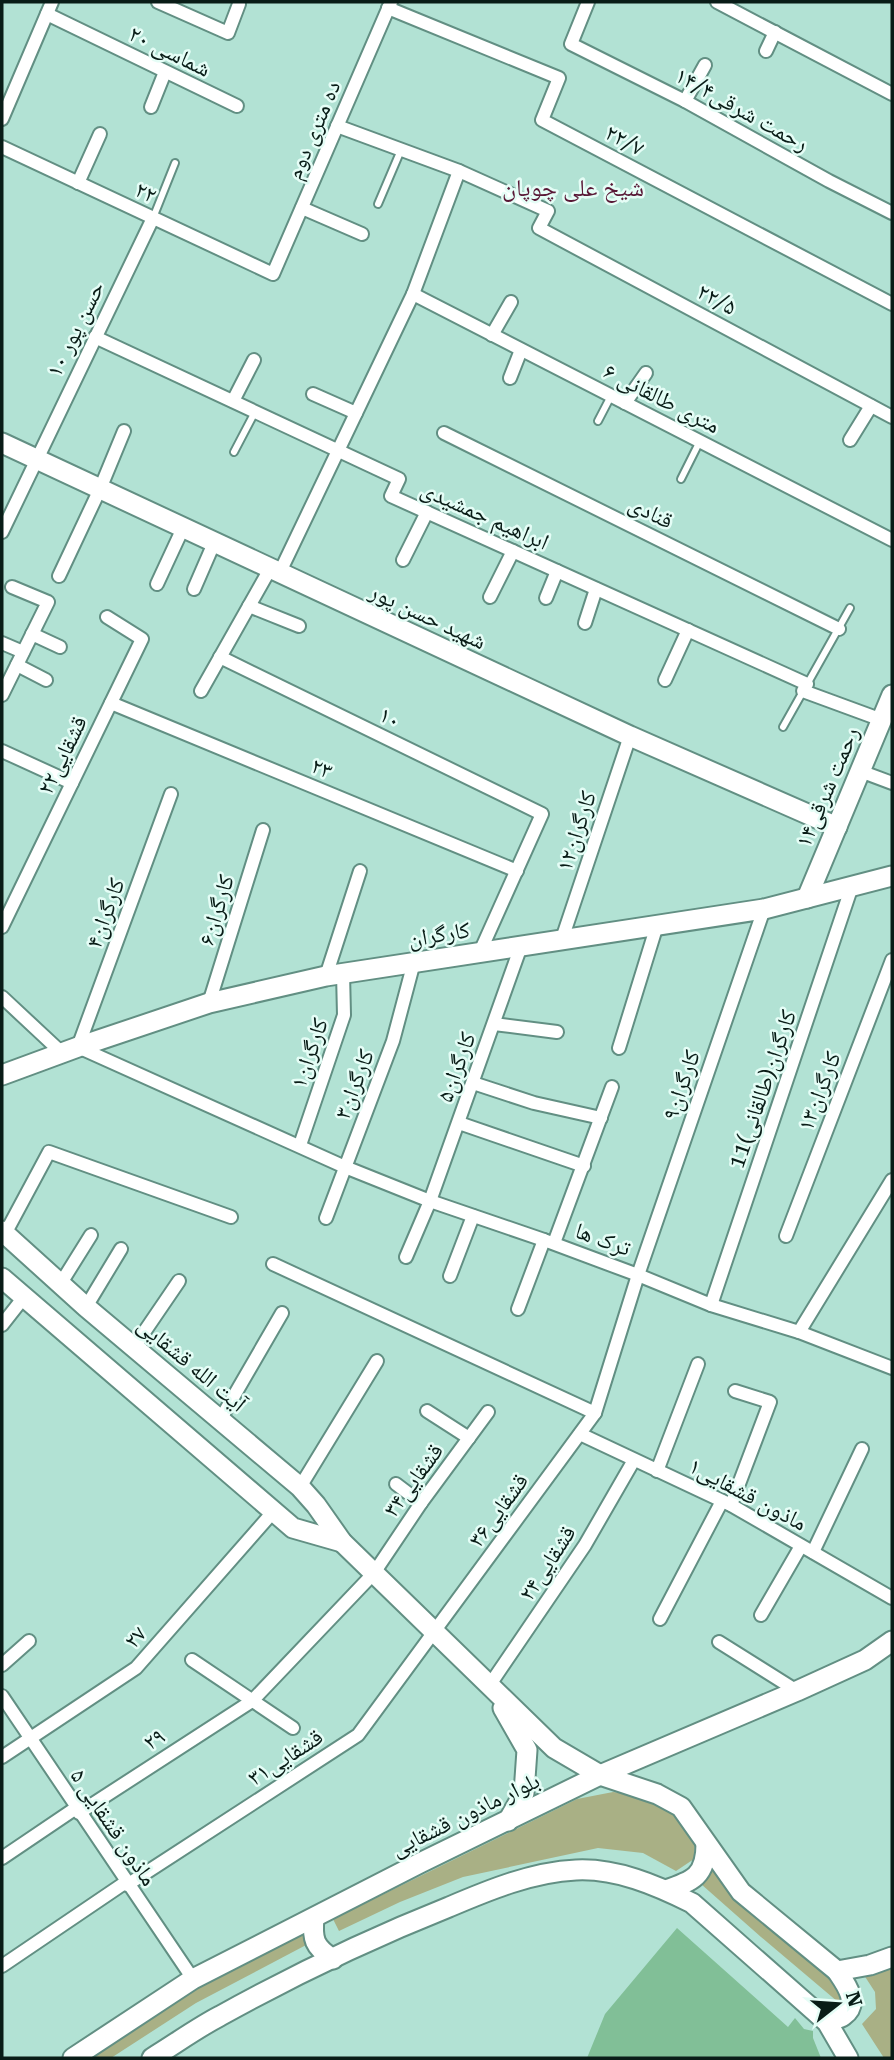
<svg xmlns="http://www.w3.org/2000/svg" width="894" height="2060" viewBox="0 0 894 2060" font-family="'Roboto Serif','Noto Naskh Arabic',serif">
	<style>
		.green { fill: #a9b085 }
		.building { fill: #81bf97 }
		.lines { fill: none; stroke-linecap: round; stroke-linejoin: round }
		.lane-casing { stroke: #628f83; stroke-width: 10 }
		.street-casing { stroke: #628f83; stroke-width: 16 }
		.secondary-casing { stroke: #628f83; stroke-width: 23 }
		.lane { stroke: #fff; stroke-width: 6 }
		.street { stroke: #fff; stroke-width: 12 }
		.secondary { stroke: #fff; stroke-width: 19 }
		.labels { text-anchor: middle; stroke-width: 5; stroke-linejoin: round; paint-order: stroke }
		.street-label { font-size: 23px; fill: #091c17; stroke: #e5fdf6 }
		.neighbourhood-label { font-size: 24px; fill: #591836; stroke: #e5fdf6 }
	</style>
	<rect width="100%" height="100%" fill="#b2e2d4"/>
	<!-- green -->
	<g class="green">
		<polygon points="613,1792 639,1795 681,1818 695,1844 694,1859 676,1871 643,1853 598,1848 463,1877 400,1902 339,1931 333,1919 577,1799"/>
		<polygon points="713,1870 753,1914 823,1970 843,1998 838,2002 761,1937 701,1884"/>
		<polygon points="302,1934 308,1944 196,2003 111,2058 88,2058 207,1981"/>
		<polygon points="892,1968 892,2058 884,2058 862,2024 876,2009 875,1992 862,1972"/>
	</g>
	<!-- building -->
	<polygon class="building" points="677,1928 788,2027 795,2018 804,2029 813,2031 813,2038 821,2058 587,2058 605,2014"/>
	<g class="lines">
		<defs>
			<g id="lane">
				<polyline points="378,204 401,150"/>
				<polyline points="153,218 175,163"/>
				<polyline points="598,421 611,396"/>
				<polyline points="234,452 255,412"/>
				<polyline points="681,479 700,441"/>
				<polyline points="783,727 850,608"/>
			</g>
			<g id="street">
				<polyline points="158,2 228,33 239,4"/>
				<polyline points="588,2 571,44 685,101 829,181 892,213"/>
				<polyline points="717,2 892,94"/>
				<polyline points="388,8 559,78 542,120 892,304"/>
				<polyline points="47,14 237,106"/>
				<polyline points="766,51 775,32"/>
				<polyline points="685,101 705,65"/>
				<polyline points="151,107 165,72"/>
				<polyline points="2,119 52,2"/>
				<polyline points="337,126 459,171 548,211 539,228 892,417"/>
				<polyline points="2,147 273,274 391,2"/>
				<polyline points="78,183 100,134"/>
				<polyline points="302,208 362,234"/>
				<polyline points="413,294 892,540"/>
				<polyline points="492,335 511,302"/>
				<polyline points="95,337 399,479 391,496 807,684"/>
				<polyline points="510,378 521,350"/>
				<polyline points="313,394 356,413"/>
				<polyline points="233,401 254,360"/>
				<polyline points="625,403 646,373"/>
				<polyline points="444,433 839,629"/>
				<polyline points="850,440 871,406"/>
				<polyline points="2,532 153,218"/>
				<polyline points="403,560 427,512"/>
				<polyline points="279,574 413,294 459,171"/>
				<polyline points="59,576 100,489 124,431"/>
				<polyline points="157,584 183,528"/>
				<polyline points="194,589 214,543"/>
				<polyline points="490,597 513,551"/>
				<polyline points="546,598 557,571"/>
				<polyline points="249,606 299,626"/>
				<polyline points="585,623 596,589"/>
				<polyline points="32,634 60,647"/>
				<polyline points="2,643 23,652"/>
				<polyline points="220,657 542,814 480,952"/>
				<polyline points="17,665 46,680"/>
				<polyline points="665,680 688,630"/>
				<polyline points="201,691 270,569"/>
				<polyline points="803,691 882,720"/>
				<polyline points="2,695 48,602 12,587"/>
				<polyline points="111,703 517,871"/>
				<polyline points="2,751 72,783"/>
				<polyline points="860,771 892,783"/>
				<polyline points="171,794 78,1047 345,1167 430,1201 544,1240 638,1275 711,1305 799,1332 892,1368"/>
				<polyline points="2,927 142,639 107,617"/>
				<polyline points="562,939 630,736"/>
				<polyline points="326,976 360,871"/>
				<polyline points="2,997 62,1053"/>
				<polyline points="209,1003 263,830"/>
				<polyline points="494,1024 557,1032"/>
				<polyline points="619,1048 657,925"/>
				<polyline points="473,1083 534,1103 601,1118"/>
				<polyline points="459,1123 584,1166"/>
				<polyline points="300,1145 344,1015 343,973"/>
				<polyline points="326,1218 393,1041 414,962"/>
				<polyline points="5,1234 49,1152 231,1217"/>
				<polyline points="786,1236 892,960"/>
				<polyline points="554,1243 612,1087"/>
				<polyline points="406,1257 430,1201 521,946"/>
				<polyline points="273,1264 595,1413"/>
				<polyline points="450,1276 473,1216"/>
				<polyline points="61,1283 91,1235"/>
				<polyline points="711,1305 852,886"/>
				<polyline points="86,1307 121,1249"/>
				<polyline points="518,1309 544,1240"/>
				<polyline points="2,1325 24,1297"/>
				<polyline points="799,1332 892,1180"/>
				<polyline points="134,1347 179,1281"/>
				<polyline points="427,1411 469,1438"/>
				<polyline points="220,1420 282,1313"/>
				<polyline points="580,1434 731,1505 892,1598"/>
				<polyline points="657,1471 698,1364"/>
				<polyline points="396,1484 421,1503"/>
				<polyline points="300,1487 377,1361"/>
				<polyline points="731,1505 770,1402 735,1391"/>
				<polyline points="813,1552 862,1449"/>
				<polyline points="761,1615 801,1546"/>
				<polyline points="660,1619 722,1501"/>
				<polyline points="719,1642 797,1691"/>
				<polyline points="192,1660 293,1728"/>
				<polyline points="2,1665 29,1641"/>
				<polyline points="489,1686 585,1545 634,1460"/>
				<polyline points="2,1696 193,1979"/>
				<polyline points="2,1757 136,1668 273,1512"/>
				<polyline points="79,1813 252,1701 374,1573 421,1503 488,1412"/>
				<polyline points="2,1858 76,1808"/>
				<polyline points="127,1885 358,1735 595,1413 638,1275 764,909"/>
				<polyline points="2,1966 126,1882"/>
			</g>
			<g id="secondary">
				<polyline points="2,443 630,736 837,827"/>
				<polyline points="807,898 892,695"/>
				<polyline points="2,1075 78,1047 209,1003 326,976 764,909 892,876"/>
				<polyline points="2,1231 86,1307 300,1487 316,1505 342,1542 554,1748 600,1775 657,1794 681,1807 741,1892 837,1971 870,1965 892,1957"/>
				<polyline points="2,1278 293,1528 342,1542"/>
				<polyline points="503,1708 527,1750 524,1793 508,1821"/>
				<path d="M666,1890C693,1881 706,1876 706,1844"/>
				<path d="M314,1918C312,1939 314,1947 333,1959"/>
				<path d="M827,2022C831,2020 839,2019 843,2016C861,2003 845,1983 837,1971"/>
				<polyline points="73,2058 193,1979 420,1863 600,1775 797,1691 865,1660 892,1641"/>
				<path d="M152,2058C175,2044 197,2028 220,2016C294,1975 371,1938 449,1907C489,1890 532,1872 576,1870C616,1868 656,1885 692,1903L827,2022L848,2058"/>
			</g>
		</defs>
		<!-- lane casing -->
		<use href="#lane" class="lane-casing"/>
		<!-- street casing -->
		<use href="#street" class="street-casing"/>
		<!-- secondary casing -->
		<use href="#secondary" class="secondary-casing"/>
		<!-- lane -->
		<use href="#lane" class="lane"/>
		<!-- street -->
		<use href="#street" class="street"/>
		<!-- secondary -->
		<use href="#secondary" class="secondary"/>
	</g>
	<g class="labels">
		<!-- street labels -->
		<g class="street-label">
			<text transform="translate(170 51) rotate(26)" y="8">شماسی ۲۰</text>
			<text transform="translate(742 109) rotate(29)" y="8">۱۴/۴رحمت شرقی</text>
			<text transform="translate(313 130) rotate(-67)" y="8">ده متری دوم</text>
			<text transform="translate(625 140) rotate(28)" y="8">۲۲/۷</text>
			<text transform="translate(146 192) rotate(25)" y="8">۲۲</text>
			<text transform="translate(717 299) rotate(28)" y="8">۲۲/۵</text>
			<text transform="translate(75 329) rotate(-64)" y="8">۱۰ حسن پور</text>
			<text transform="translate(662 398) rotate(27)" y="8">۶ متری طالقانی</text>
			<text transform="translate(651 512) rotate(26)" y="8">قنادی</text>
			<text transform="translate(485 515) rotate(24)" y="8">ابراهیم جمشیدی</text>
			<text transform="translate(428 616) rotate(25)" y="8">شهید حسن پور</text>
			<text transform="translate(390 717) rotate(26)" y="8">۱۰</text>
			<text transform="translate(62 755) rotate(-64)" y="8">۲۲قشقایی</text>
			<text transform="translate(322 768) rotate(22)" y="8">۲۳</text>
			<text transform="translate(827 787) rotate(-67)" y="8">۱۴رحمت شرقی</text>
			<text transform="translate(576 831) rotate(-72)" y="8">۱۲کارگران</text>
			<text transform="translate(216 910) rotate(-73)" y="8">۶کارگران</text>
			<text transform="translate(105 913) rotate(-70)" y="8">کارگران۴</text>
			<text transform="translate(439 934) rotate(-9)" y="8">کارگران</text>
			<text transform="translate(309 1053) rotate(-71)" y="8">۱کارگران</text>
			<text transform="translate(456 1067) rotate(-70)" y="8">کارگران۵</text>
			<text transform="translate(354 1084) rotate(-69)" y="8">کارگران۳</text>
			<text transform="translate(681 1085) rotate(-71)" y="8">کارگران۹</text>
			<text transform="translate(762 1089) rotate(-71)" y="8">11کارگران(طالقانی)</text>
			<text transform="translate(819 1091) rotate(-69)" y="8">کارگران۱۳</text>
			<text transform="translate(603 1239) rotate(20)" y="8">ترک ها</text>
			<text transform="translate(192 1364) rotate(40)" y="8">آیت الله قشقایی</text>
			<text transform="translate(413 1480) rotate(-54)" y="8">قشقایی۳۴</text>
			<text transform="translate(748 1494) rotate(28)" y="8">ماذون قشقایی۱</text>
			<text transform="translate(498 1510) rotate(-54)" y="8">قشقایی۳۶</text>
			<text transform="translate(547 1563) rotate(-57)" y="8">قشقایی۲۴</text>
			<text transform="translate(135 1637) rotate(-49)" y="8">۲۷</text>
			<text transform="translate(154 1739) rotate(-33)" y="8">۲۹</text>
			<text transform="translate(285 1757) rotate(-33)" y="8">۳۱قشقایی</text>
			<text transform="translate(465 1814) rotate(-26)" y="8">بلوار ماذون قشقایی</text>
			<text transform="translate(114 1827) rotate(56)" y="8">ماذون قشقایی ۵</text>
		</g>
		<!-- neighbourhood labels -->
		<g class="neighbourhood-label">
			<text x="573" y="196">شیخ علی چوپان</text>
		</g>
	</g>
	<!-- border -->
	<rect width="894" height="2060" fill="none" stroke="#091c17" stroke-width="7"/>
	<!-- north arrow -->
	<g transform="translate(838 2004) rotate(73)" stroke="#e5fdf6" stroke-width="5" paint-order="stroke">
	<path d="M0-5L12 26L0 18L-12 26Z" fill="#091c17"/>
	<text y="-10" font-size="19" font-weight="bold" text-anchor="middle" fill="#091c17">N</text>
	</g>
</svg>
